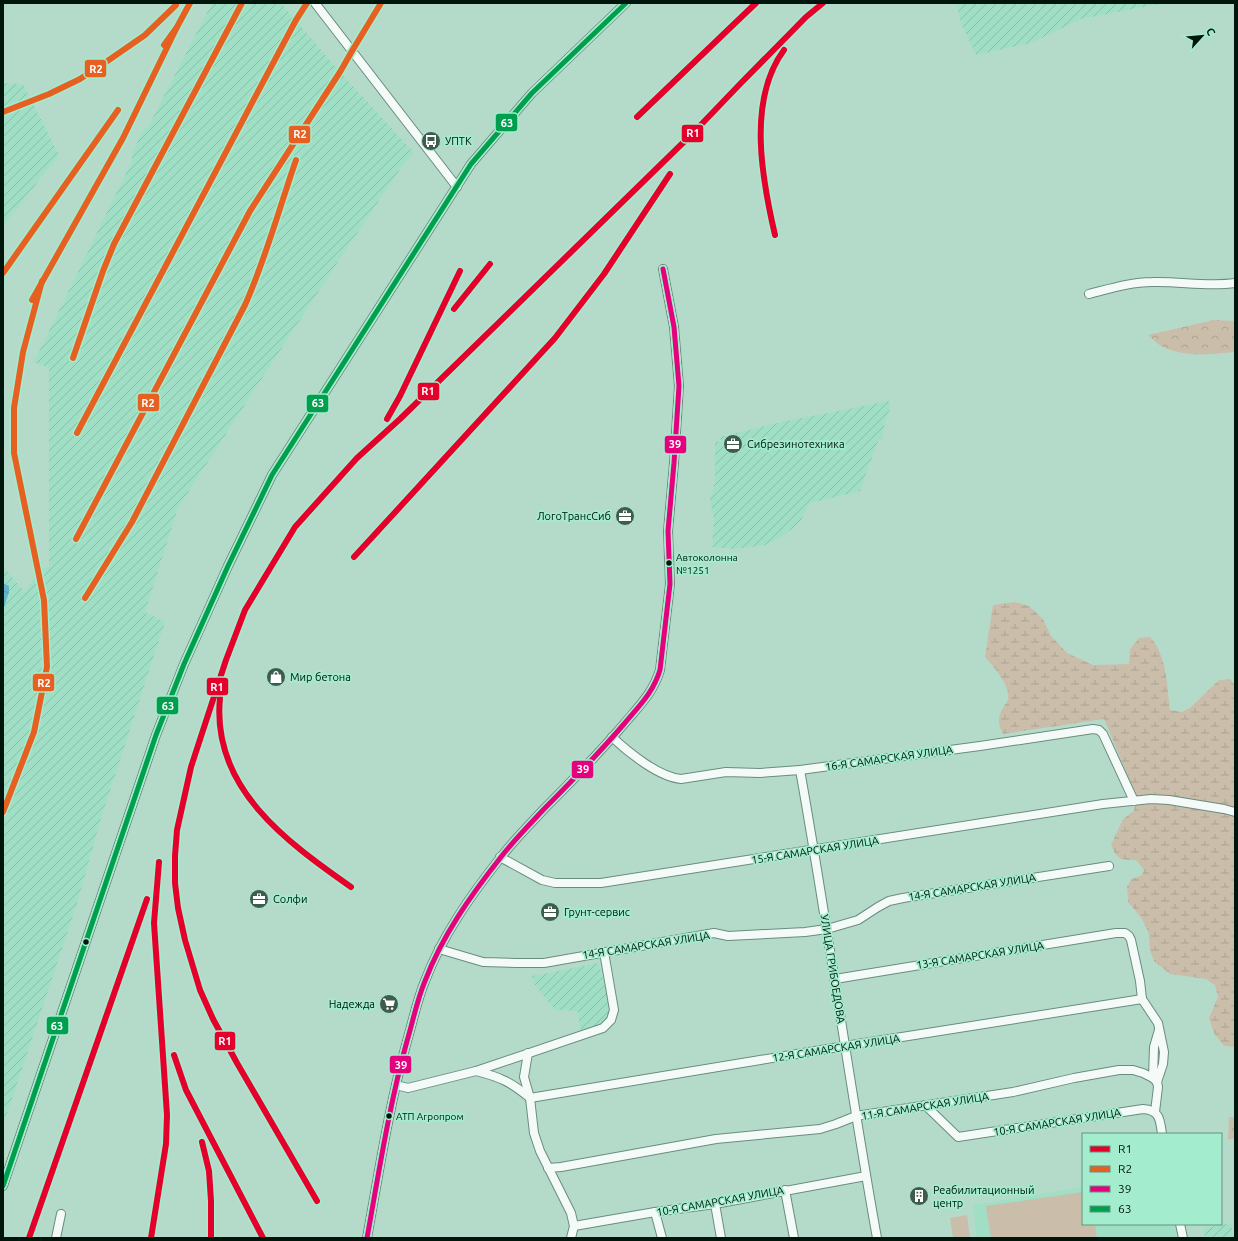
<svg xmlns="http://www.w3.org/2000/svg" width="1238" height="1241" viewBox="0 0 1238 1241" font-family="Ubuntu,sans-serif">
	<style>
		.built { fill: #a0dfc5 }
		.industrial { fill: url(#industrial-furrows) }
		.forest { fill: url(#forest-crowns) }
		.wetland { fill: url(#wetland-marsh) }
		.garden { fill: #cabeaa }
		.water { fill: url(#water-ripples) }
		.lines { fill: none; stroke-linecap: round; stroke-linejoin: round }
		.minor-casing { stroke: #6b8b7f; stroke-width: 10 }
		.minor { stroke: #f4faf7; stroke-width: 8 }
		.bus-1-casing { stroke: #a3eccd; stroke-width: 8 }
		.bus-2-casing { stroke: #a3eccd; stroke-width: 8 }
		.bus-1 { stroke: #e5007d; stroke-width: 5 }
		.bus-2 { stroke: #009f4e; stroke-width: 5 }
		.rail-1-casing { stroke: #a3eccd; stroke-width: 9 }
		.rail-2-casing { stroke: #a3eccd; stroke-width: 9 }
		.rail-1 { stroke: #e4002b; stroke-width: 6 }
		.rail-2 { stroke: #e66121; stroke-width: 6 }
		.bus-dot { fill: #00160c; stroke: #a3eccd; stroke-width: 1.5 }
		.labels { text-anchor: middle; stroke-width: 3.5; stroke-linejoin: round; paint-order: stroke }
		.bus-label { font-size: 10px; fill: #00160c; stroke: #a3eccd; text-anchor: start }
		.poi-label { font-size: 11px; fill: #00160c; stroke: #a3eccd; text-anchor: start }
		.street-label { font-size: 11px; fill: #00160c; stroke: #a3eccd }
		.line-badge { stroke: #a3eccd; stroke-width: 1.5 }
		.badge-label { font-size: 11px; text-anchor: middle; font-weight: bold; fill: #fff }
	</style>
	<defs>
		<pattern id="industrial-furrows" width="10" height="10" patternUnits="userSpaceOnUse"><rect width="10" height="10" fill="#a0dfc5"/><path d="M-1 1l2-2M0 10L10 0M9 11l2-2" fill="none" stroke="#88bfa8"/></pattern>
		<pattern id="forest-crowns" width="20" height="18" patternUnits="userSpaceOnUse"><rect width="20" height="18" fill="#cabeaa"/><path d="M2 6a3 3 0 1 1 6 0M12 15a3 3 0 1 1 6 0" fill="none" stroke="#aca391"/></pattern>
		<pattern id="wetland-marsh" width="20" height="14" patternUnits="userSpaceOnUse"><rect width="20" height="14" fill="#cabeaa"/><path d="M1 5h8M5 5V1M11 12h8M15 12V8" fill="none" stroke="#aca391"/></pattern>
		<pattern id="water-ripples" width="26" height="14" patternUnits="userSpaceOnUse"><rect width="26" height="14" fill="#62b5cb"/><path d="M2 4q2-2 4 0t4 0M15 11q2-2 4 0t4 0" fill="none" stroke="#539bad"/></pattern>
	</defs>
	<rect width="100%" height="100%" fill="#b4dbca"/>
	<!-- built -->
	<polygon class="built" points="1083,1187 1083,1224 1174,1224 1176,1238 977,1238 973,1205"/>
	<!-- industrial -->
	<g class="industrial">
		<polygon points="212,3 281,3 340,72 414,153 401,168 333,269 178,508 145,612 165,622 101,819 76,907 3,1126 3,567 25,592 40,569 49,567 49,368 34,362 132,161 132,154 142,132 148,127"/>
		<polygon points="956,3 1158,3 1159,4 1081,19 1031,43 976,55 961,23"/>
		<polygon points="3,83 23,84 59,155 3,226"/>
		<polygon points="889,401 890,408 885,423 882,438 878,441 860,491 810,503 801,520 794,527 781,537 766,545 735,549 712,547 714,520 710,500 715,482 715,441 721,442 720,437 782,422"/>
		<polygon points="599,963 611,1010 608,1018 602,1024 581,1030 577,1011 555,1010 534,984 532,976"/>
		<polygon points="1231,1223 1234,1238 1205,1238 1204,1228"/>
	</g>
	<!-- forest -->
	<g class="forest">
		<path d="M1214,320L1235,321V352C1211,354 1186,358 1163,347C1158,345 1153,339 1148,335Z"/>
		<polygon points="1229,1117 1235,1117 1235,1139 1228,1139"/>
	</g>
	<!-- wetland -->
	<path class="wetland" d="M1015,602L1029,606L1043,619L1051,636L1067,653L1093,665L1129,664L1130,649L1139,638L1150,637C1167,655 1167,686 1170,710L1182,712L1191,707L1219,680L1230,679L1235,685V1047L1224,1046L1214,1033L1209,1018L1218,997L1215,985L1206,979L1170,974L1154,961L1150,951L1149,934L1142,919L1128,902L1127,886L1132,879L1142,875L1144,870L1136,860C1121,860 1117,860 1111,845L1123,819L1134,811L1136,795L1104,719L1003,734C998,725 997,717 1003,708C1004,706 1007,702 1008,700C1011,686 994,667 985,657L993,605Z"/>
	<!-- garden -->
	<g class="garden">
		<polygon points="1083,1192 1083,1224 1095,1224 1097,1238 991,1238 986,1206"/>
		<polygon points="967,1215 970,1238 953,1238 950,1218"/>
	</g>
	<!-- water -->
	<polygon class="water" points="3,583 9,586 9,592 3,610"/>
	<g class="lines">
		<defs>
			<g id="minor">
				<polyline points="315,3 457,187"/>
				<path d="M1089,294C1109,289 1130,282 1152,282C1180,281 1207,287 1235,283"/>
				<path d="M612,737C629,753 659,777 681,779L726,772L760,773L800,770L980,746L1093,729L1099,730L1103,734L1134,801"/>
				<path d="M800,770C828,926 849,1083 877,1238"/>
				<polyline points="500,857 542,880 555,883 601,883 1103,804 1151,799 1169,800 1224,809 1235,812"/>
				<polyline points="439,949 483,962 516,963 544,963 714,933 728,936 805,932 827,929 858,920 878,907 889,901 903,898 1109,866"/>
				<polyline points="835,979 1116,933 1125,933 1129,936 1131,940 1140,981 1142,999 1158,1023 1164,1052 1163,1064 1157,1082 1158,1087 1155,1112"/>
				<polyline points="528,1053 524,1077 530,1098 534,1133 540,1151 571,1213 574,1226 571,1238"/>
				<path d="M476,1071C500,1077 511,1082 530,1098L845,1046L1142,999"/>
				<polyline points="1153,1078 1154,1047 1159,1030"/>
				<polyline points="396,1085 408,1088 476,1071 603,1028 611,1020 614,1010 604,952"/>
				<path d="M925,1105L958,1137L1143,1109C1160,1110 1160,1120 1162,1134"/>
				<polyline points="548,1168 561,1167 716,1139 820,1129 836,1124 856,1116 1013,1092 1074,1078 1119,1070 1133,1070 1143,1073 1153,1078 1157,1082"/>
				<polyline points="3,1186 156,735 184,664 228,566 272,475 471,164 532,93 626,3"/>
				<polyline points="785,1190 794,1238"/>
				<polyline points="715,1204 721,1238"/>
				<polyline points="655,1212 662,1238"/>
				<polyline points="1180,1224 1183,1238"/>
				<polyline points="574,1226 655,1212 715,1204 866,1176"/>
				<polyline points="56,1238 61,1214"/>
				<path d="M367,1238C379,1172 389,1106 407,1041C413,1021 417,1000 425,981C442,936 471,895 501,857C514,840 530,824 545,808C572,781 599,753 624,724C639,706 653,693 660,670L670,584L668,531L674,463L679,386L674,327L663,269"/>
			</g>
		</defs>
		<!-- minor casing -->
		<use href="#minor" class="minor-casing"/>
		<!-- minor -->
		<use href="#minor" class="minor"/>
		<defs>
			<path id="bus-1" d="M367,1238C379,1172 389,1106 407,1041C413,1021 417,1000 425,981C442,936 471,895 501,857C514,840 530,824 545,808C572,781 599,753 624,724C639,706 653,693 660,670L670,584L668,531L674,463L679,386L674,327L663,269"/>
			<polyline id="bus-2" points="3,1186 156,735 184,664 228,566 272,475 471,164 532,93 626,3"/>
		</defs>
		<!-- bus-1 casing -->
		<use href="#bus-1" class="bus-1-casing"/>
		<!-- bus-2 casing -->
		<use href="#bus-2" class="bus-2-casing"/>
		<!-- bus-1 -->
		<use href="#bus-1" class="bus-1"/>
		<!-- bus-2 -->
		<use href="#bus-2" class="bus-2"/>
		<defs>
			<g id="rail-1">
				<polyline points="637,117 756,3"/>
				<path d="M775,235C762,179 747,100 784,50"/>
				<polyline points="454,309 490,264"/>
				<polyline points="387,419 400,396 460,271"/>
				<polyline points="354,557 555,338 604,274 670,174"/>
				<path d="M220,698C211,788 287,842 351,887"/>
				<polyline points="174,1055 186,1090 263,1238"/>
				<polyline points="202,1142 209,1171 211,1201 211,1238"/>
				<polyline points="317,1201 237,1063 213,1019 200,990 185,940 178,908 175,883 175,856 177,830 191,767 226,660 245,610 295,527 357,458 400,419 693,133 741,83 806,17 823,3"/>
				<polyline points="29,1238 147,899"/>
				<polyline points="151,1238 166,1144 167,1115 154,923 159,862"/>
			</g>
			<g id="rail-2">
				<polyline points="164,45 177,27 190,3"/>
				<polyline points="3,112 49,94 80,79 106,62 145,35 176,5"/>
				<polyline points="3,273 118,110"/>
				<polyline points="32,300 123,138 177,27"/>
				<polyline points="73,358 103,271 114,244 242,3"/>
				<polyline points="77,433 296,20 307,3"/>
				<polyline points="76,539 250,211 340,72 352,51 381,3"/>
				<path d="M85,598L132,522L245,305C266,258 279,209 296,160"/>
				<polyline points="3,812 34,732 47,667 44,600 14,453 14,408 23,352 42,281"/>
			</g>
		</defs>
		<!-- rail-1 casing -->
		<use href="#rail-1" class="rail-1-casing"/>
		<!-- rail-2 casing -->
		<use href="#rail-2" class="rail-2-casing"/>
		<!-- rail-1 -->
		<use href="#rail-1" class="rail-1"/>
		<!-- rail-2 -->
		<use href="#rail-2" class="rail-2"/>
	</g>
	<!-- icons -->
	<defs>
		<symbol id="bus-disc" viewBox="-11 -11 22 22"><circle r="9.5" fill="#3f5b4e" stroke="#a3eccd"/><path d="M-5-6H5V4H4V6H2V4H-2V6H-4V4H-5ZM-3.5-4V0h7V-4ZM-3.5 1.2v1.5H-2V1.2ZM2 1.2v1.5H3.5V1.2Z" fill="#fff"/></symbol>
		<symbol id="office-disc" viewBox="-11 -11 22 22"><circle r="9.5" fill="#3f5b4e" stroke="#a3eccd"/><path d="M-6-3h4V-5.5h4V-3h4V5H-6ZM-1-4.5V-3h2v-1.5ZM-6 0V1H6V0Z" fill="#fff"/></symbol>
		<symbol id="shop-disc" viewBox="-11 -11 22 22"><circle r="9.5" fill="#3f5b4e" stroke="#a3eccd"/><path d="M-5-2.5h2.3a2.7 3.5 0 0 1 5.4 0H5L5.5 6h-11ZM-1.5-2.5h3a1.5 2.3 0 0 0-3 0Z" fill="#fff"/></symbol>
		<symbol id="supermarket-disc" viewBox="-11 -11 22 22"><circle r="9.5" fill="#3f5b4e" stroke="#a3eccd"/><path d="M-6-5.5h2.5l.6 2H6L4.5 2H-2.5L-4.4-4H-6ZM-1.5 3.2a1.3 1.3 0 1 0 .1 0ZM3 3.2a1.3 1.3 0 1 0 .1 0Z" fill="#fff"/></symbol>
		<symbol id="building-disc" viewBox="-11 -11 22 22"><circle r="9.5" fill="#3f5b4e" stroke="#a3eccd"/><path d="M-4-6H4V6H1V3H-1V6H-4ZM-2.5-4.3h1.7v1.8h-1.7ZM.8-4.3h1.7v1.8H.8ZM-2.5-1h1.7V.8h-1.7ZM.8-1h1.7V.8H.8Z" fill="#fff"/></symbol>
	</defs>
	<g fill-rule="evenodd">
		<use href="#bus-disc" x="420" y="130" width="22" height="22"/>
		<use href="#office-disc" x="722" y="433" width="22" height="22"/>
		<use href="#office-disc" x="614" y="505" width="22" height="22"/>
		<use href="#shop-disc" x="265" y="666" width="22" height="22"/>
		<use href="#office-disc" x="248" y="888" width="22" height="22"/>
		<use href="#office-disc" x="539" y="901" width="22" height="22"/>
		<use href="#supermarket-disc" x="378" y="993" width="22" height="22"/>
		<use href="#building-disc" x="908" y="1185" width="22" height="22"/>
	</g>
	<!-- markers -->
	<g class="bus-dot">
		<circle cx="669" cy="563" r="3.5"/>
		<circle cx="86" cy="942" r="3.5"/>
		<circle cx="389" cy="1116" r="3.5"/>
	</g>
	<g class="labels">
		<!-- bus labels -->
		<g class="bus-label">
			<text x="676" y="561">Автоколонна<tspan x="676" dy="13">№1251</tspan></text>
			<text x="396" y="1120">АТП Агропром</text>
		</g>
		<!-- poi labels -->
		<g class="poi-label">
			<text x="445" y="145">УПТК</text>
			<text x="747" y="448">Сибрезинотехника</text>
			<text x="611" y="520" text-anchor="end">ЛогоТрансСиб</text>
			<text x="290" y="681">Мир бетона</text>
			<text x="273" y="903">Солфи</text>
			<text x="564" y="916">Грунт-сервис</text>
			<text x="375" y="1008" text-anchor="end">Надежда</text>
			<text x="933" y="1194">Реабилитационный<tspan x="933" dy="13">центр</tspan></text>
		</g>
		<!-- street labels -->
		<g class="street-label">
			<text transform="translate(889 758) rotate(-8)" y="4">16-Я САМАРСКАЯ УЛИЦА</text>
			<text transform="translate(815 850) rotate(-9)" y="4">15-Я САМАРСКАЯ УЛИЦА</text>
			<text transform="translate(972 887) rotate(-9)" y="4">14-Я САМАРСКАЯ УЛИЦА</text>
			<text transform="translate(646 945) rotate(-9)" y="4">14-Я САМАРСКАЯ УЛИЦА</text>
			<text transform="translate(980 955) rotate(-9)" y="4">13-Я САМАРСКАЯ УЛИЦА</text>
			<text transform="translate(833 969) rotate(81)" y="4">УЛИЦА ГРИБОЕДОВА</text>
			<text transform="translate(836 1048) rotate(-9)" y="4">12-Я САМАРСКАЯ УЛИЦА</text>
			<text transform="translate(925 1106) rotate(-9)" y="4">11-Я САМАРСКАЯ УЛИЦА</text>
			<text transform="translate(1057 1122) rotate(-9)" y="4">10-Я САМАРСКАЯ УЛИЦА</text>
			<text transform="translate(720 1201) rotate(-10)" y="4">10-Я САМАРСКАЯ УЛИЦА</text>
		</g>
	</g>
	<g class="line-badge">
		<rect x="84" y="59" width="23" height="19" rx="4" fill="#e66121"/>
		<rect x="495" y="113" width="23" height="19" rx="4" fill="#009f4e"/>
		<rect x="681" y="124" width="23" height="19" rx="4" fill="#e4002b"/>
		<rect x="288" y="125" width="23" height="19" rx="4" fill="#e66121"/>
		<rect x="417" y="382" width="23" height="19" rx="4" fill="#e4002b"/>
		<rect x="137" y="393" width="23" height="19" rx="4" fill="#e66121"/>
		<rect x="306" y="394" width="23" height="19" rx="4" fill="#009f4e"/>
		<rect x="664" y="435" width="23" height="19" rx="4" fill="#e5007d"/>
		<rect x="32" y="673" width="23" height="19" rx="4" fill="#e66121"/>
		<rect x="206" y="677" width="23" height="19" rx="4" fill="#e4002b"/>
		<rect x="156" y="696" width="23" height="19" rx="4" fill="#009f4e"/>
		<rect x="571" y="760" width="23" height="19" rx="4" fill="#e5007d"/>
		<rect x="46" y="1016" width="23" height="19" rx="4" fill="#009f4e"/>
		<rect x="214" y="1031" width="22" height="20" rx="4" fill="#e4002b"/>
		<rect x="389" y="1055" width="23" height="19" rx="4" fill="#e5007d"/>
	</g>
	<g class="badge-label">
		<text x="96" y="73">R2</text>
		<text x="507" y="127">63</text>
		<text x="693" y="137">R1</text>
		<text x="300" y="138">R2</text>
		<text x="428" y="395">R1</text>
		<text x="148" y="407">R2</text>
		<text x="318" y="407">63</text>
		<text x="675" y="448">39</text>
		<text x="44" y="687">R2</text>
		<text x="217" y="691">R1</text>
		<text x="168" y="710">63</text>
		<text x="583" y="773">39</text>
		<text x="57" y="1030">63</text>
		<text x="225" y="1045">R1</text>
		<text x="401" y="1069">39</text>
	</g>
	<!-- border -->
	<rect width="1238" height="1241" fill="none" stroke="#00160c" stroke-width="8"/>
	<!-- legend -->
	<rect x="1082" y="1133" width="140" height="92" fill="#a3eccd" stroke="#629680"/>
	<rect x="1090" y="1146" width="20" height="6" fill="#e4002b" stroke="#629680"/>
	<text x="1118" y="1153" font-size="12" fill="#00160c">R1</text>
	<rect x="1090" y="1166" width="20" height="6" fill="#e66121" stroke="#629680"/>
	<text x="1118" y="1173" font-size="12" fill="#00160c">R2</text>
	<rect x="1090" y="1186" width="20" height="6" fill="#e5007d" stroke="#629680"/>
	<text x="1118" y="1193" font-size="12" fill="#00160c">39</text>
	<rect x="1090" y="1206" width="20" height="6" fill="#009f4e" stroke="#629680"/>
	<text x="1118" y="1213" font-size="12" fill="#00160c">63</text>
	<!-- north arrow -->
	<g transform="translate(1202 36) rotate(63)" stroke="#a3eccd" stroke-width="3" paint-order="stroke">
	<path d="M0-3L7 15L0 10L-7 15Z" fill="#00160c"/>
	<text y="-6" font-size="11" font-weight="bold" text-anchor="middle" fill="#00160c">С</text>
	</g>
</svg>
